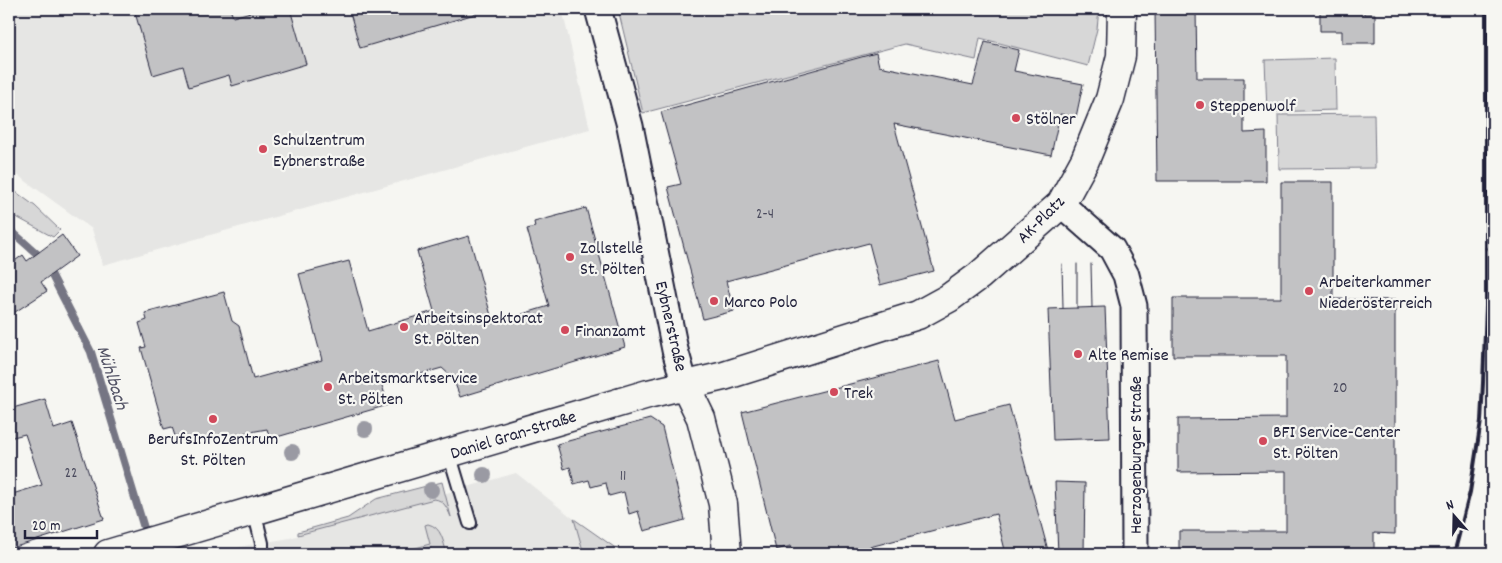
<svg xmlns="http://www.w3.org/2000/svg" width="1502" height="563" viewBox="0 0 1502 563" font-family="Dekko,sans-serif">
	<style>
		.built { fill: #e6e6e4 }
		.green { fill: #d7d7d7; stroke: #7c7c89 }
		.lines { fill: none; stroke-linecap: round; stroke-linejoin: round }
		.stream { stroke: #757583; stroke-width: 8 }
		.building { fill: #c2c2c4; stroke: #22223b }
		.lane-casing { stroke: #22223b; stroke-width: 16 }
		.street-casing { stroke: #22223b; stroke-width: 29 }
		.secondary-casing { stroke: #22223b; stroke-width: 31 }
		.lane { stroke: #f6f6f2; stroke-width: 12 }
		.street { stroke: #f6f6f2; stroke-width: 25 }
		.secondary { stroke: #f6f6f2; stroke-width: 28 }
		.tram { stroke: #22223b; stroke-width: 1 }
		.rail { stroke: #22223b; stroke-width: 4 }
		.tree { fill: #9a9aa3 }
		.poi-dot { fill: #d1495b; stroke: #f6f6f2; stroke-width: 2 }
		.labels { text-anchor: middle; stroke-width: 4.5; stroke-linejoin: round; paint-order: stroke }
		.number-label { font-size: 15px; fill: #4a4a5d }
		.poi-label { font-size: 18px; fill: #22223b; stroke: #f6f6f2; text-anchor: start }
		.street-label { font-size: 18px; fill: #22223b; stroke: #f6f6f2 }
		.water-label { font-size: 19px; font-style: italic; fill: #535365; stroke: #f6f6f2 }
	</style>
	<rect width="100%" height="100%" fill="#f6f6f2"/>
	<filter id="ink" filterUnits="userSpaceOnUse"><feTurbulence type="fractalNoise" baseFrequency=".02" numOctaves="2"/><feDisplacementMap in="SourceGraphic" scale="10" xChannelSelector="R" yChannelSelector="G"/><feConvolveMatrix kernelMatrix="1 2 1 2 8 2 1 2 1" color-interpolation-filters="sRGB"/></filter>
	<g filter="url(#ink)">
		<!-- built -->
		<g class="built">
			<polygon points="9,9 562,9 590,129 103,265 92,229 9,169"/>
			<polygon points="516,473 574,519 624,554 213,554 244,546 290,538"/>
		</g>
		<!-- green -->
		<g class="green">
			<polygon points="618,9 1099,9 1097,29 1088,66 980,38 976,60 905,44 643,113"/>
			<polygon points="1335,58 1336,110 1267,112 1265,60"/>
			<polygon points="1374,114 1375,168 1279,169 1278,115"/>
			<polygon points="9,187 35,206 60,230 53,237 9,213"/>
			<path d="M442,482L451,517C447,508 444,500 434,499L298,535V532L348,518L376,499Z"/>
			<polygon points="574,519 624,554 584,554"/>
			<path d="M428,524C442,527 443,542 447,554H433L430,547L406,554H394L430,544L425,525Z"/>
		</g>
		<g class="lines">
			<!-- stream -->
			<polyline class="stream" points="9,229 44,260 91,352 147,538"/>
		</g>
		<!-- building -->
		<g class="building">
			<polygon points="134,9 230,9 233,17 261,9 290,9 306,64 232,86 229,75 189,87 183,66 153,75"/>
			<polygon points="349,9 474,9 475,14 360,48"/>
			<polygon points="1155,9 1196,9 1197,78 1244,78 1244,133 1266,132 1266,181 1157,181"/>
			<polygon points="1320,9 1364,9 1364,14 1375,14 1375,43 1342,43 1342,31 1320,31"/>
			<polygon points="985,42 1019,50 1014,71 1083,84 1076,117 1060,114 1051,155 894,124 934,271 880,285 869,243 726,281 734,311 703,319 668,187 681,184 661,112 876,53 879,66 973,85"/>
			<polygon points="1281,182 1333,182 1333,299 1395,300 1395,534 1374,533 1374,554 1179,554 1179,531 1286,531 1286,471 1178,472 1178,419 1286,418 1286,356 1173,356 1173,298 1281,298"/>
			<polygon points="586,208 625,347 460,397 453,378 442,368 382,385 388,405 270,439 267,429 223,437 199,438 175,436 172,427 164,429 141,348 146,347 139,323 147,320 145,313 224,292 232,321 239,326 253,379 322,360 299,274 349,261 368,331 434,311 417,251 469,236 493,323 549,306 527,229 535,227 534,222"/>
			<polygon points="62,235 77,256 41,282 47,291 9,316 9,265 23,255 27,261"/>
			<polygon points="1105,307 1110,438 1053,440 1048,309"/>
			<polygon points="939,361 955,419 1009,405 1049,554 1006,554 996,514 843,554 793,554 791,546 776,550 742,412"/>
			<polygon points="45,399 54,429 72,423 104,519 9,549 9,495 42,485 25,434 9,438 9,409"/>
			<polygon points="650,419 662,427 685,520 644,531 638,511 629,514 624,492 609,496 606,483 591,487 589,480 574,484 570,467 564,469 557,444"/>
			<polygon points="1055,482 1085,483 1084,554 1058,554"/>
		</g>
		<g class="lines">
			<defs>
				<g id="lane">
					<polyline points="449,453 470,523"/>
					<polyline points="254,511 262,543 262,554"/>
				</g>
				<g id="street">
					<polyline points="598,9 630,126 675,350 685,385"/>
					<polyline points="1061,204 1112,249 1126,275 1134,306 1135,554"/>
				</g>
				<g id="secondary">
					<polyline points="685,385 701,418 723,504 727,554"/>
					<polyline points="108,554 648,394 724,376 918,315 949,298 979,276 1061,204 1085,160 1110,99 1121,56 1122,9"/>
				</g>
			</defs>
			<!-- lane casing -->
			<use href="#lane" class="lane-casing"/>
			<!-- street casing -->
			<use href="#street" class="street-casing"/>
			<!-- secondary casing -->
			<use href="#secondary" class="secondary-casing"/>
			<!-- lane -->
			<use href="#lane" class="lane"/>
			<!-- street -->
			<use href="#street" class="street"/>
			<!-- secondary -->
			<use href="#secondary" class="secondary"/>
			<!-- tram -->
			<g class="tram">
				<polyline points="1062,264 1063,308"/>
				<polyline points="1077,264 1077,308"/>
				<polyline points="1091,264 1092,307"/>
			</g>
			<!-- rail -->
			<polyline class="rail" points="1454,554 1470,492 1481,421 1483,383 1486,306 1486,9"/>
		</g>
		<!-- trees -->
		<g class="tree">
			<circle cx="365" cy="429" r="8"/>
			<circle cx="292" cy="452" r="8"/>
			<circle cx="484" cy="475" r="8"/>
			<circle cx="431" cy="490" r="8"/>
		</g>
	</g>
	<!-- markers -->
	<g class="poi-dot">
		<circle cx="1200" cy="105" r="5"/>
		<circle cx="1016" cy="118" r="5"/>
		<circle cx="263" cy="149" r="5"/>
		<circle cx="570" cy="257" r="5"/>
		<circle cx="1309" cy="291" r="5"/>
		<circle cx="714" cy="301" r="5"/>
		<circle cx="404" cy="327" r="5"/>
		<circle cx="565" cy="330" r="5"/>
		<circle cx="1078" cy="354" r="5"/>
		<circle cx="328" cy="387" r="5"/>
		<circle cx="834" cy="392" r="5"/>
		<circle cx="213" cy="419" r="5"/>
		<circle cx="1263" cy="441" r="5"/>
	</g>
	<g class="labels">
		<!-- number labels -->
		<g class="number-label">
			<text x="765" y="218">2-4</text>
			<text x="1340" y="392">20</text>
			<text x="71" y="477">22</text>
			<text x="623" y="480">11</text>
		</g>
		<!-- poi labels -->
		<g class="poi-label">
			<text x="1210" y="111">Steppenwolf</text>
			<text x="1026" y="124">Stölner</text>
			<text x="273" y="145">Schulzentrum<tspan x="273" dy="21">Eybnerstraße</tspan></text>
			<text x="580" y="253">Zollstelle<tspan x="580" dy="21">St. Pölten</tspan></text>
			<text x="1319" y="287">Arbeiterkammer<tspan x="1319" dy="21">Niederösterreich</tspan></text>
			<text x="724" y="307">Marco Polo</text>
			<text x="414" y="323">Arbeitsinspektorat<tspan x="414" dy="21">St. Pölten</tspan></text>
			<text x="575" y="336">Finanzamt</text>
			<text x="1088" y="360">Alte Remise</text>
			<text x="338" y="383">Arbeitsmarktservice<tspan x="338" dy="21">St. Pölten</tspan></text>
			<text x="844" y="398">Trek</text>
			<text x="1273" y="437">BFI Service-Center<tspan x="1273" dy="21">St. Pölten</tspan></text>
			<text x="213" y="444" text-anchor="middle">BerufsInfoZentrum<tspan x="213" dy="21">St. Pölten</tspan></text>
		</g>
		<!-- street labels -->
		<g class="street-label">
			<text transform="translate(1040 219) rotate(-45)" y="6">AK-Platz</text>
			<text transform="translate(672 326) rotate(77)" y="6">Eybnerstraße</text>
			<text transform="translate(513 434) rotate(-17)" y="6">Daniel Gran-Straße</text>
			<text transform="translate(1135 455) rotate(-90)" y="6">Herzogenburger Straße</text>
		</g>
		<!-- water labels -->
		<g class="water-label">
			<text transform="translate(114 377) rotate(72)" y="7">Mühlbach</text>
		</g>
	</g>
	<!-- margin -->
	<rect width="1502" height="563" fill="none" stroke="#f6f6f2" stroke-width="30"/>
	<rect x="15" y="15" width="1472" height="533" fill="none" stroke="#22223b" stroke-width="2" filter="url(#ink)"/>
	<!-- north arrow -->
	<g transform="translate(1454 516) rotate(340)" stroke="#f6f6f2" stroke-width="4" paint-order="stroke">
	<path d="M0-4L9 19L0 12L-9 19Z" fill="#22223b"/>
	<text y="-8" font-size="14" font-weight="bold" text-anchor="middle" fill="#22223b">N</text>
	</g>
	<!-- scale -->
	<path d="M25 530v8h72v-8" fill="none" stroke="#22223b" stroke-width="2.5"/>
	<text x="32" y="530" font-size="15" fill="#22223b" stroke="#f6f6f2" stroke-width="4" paint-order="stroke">20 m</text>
</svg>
